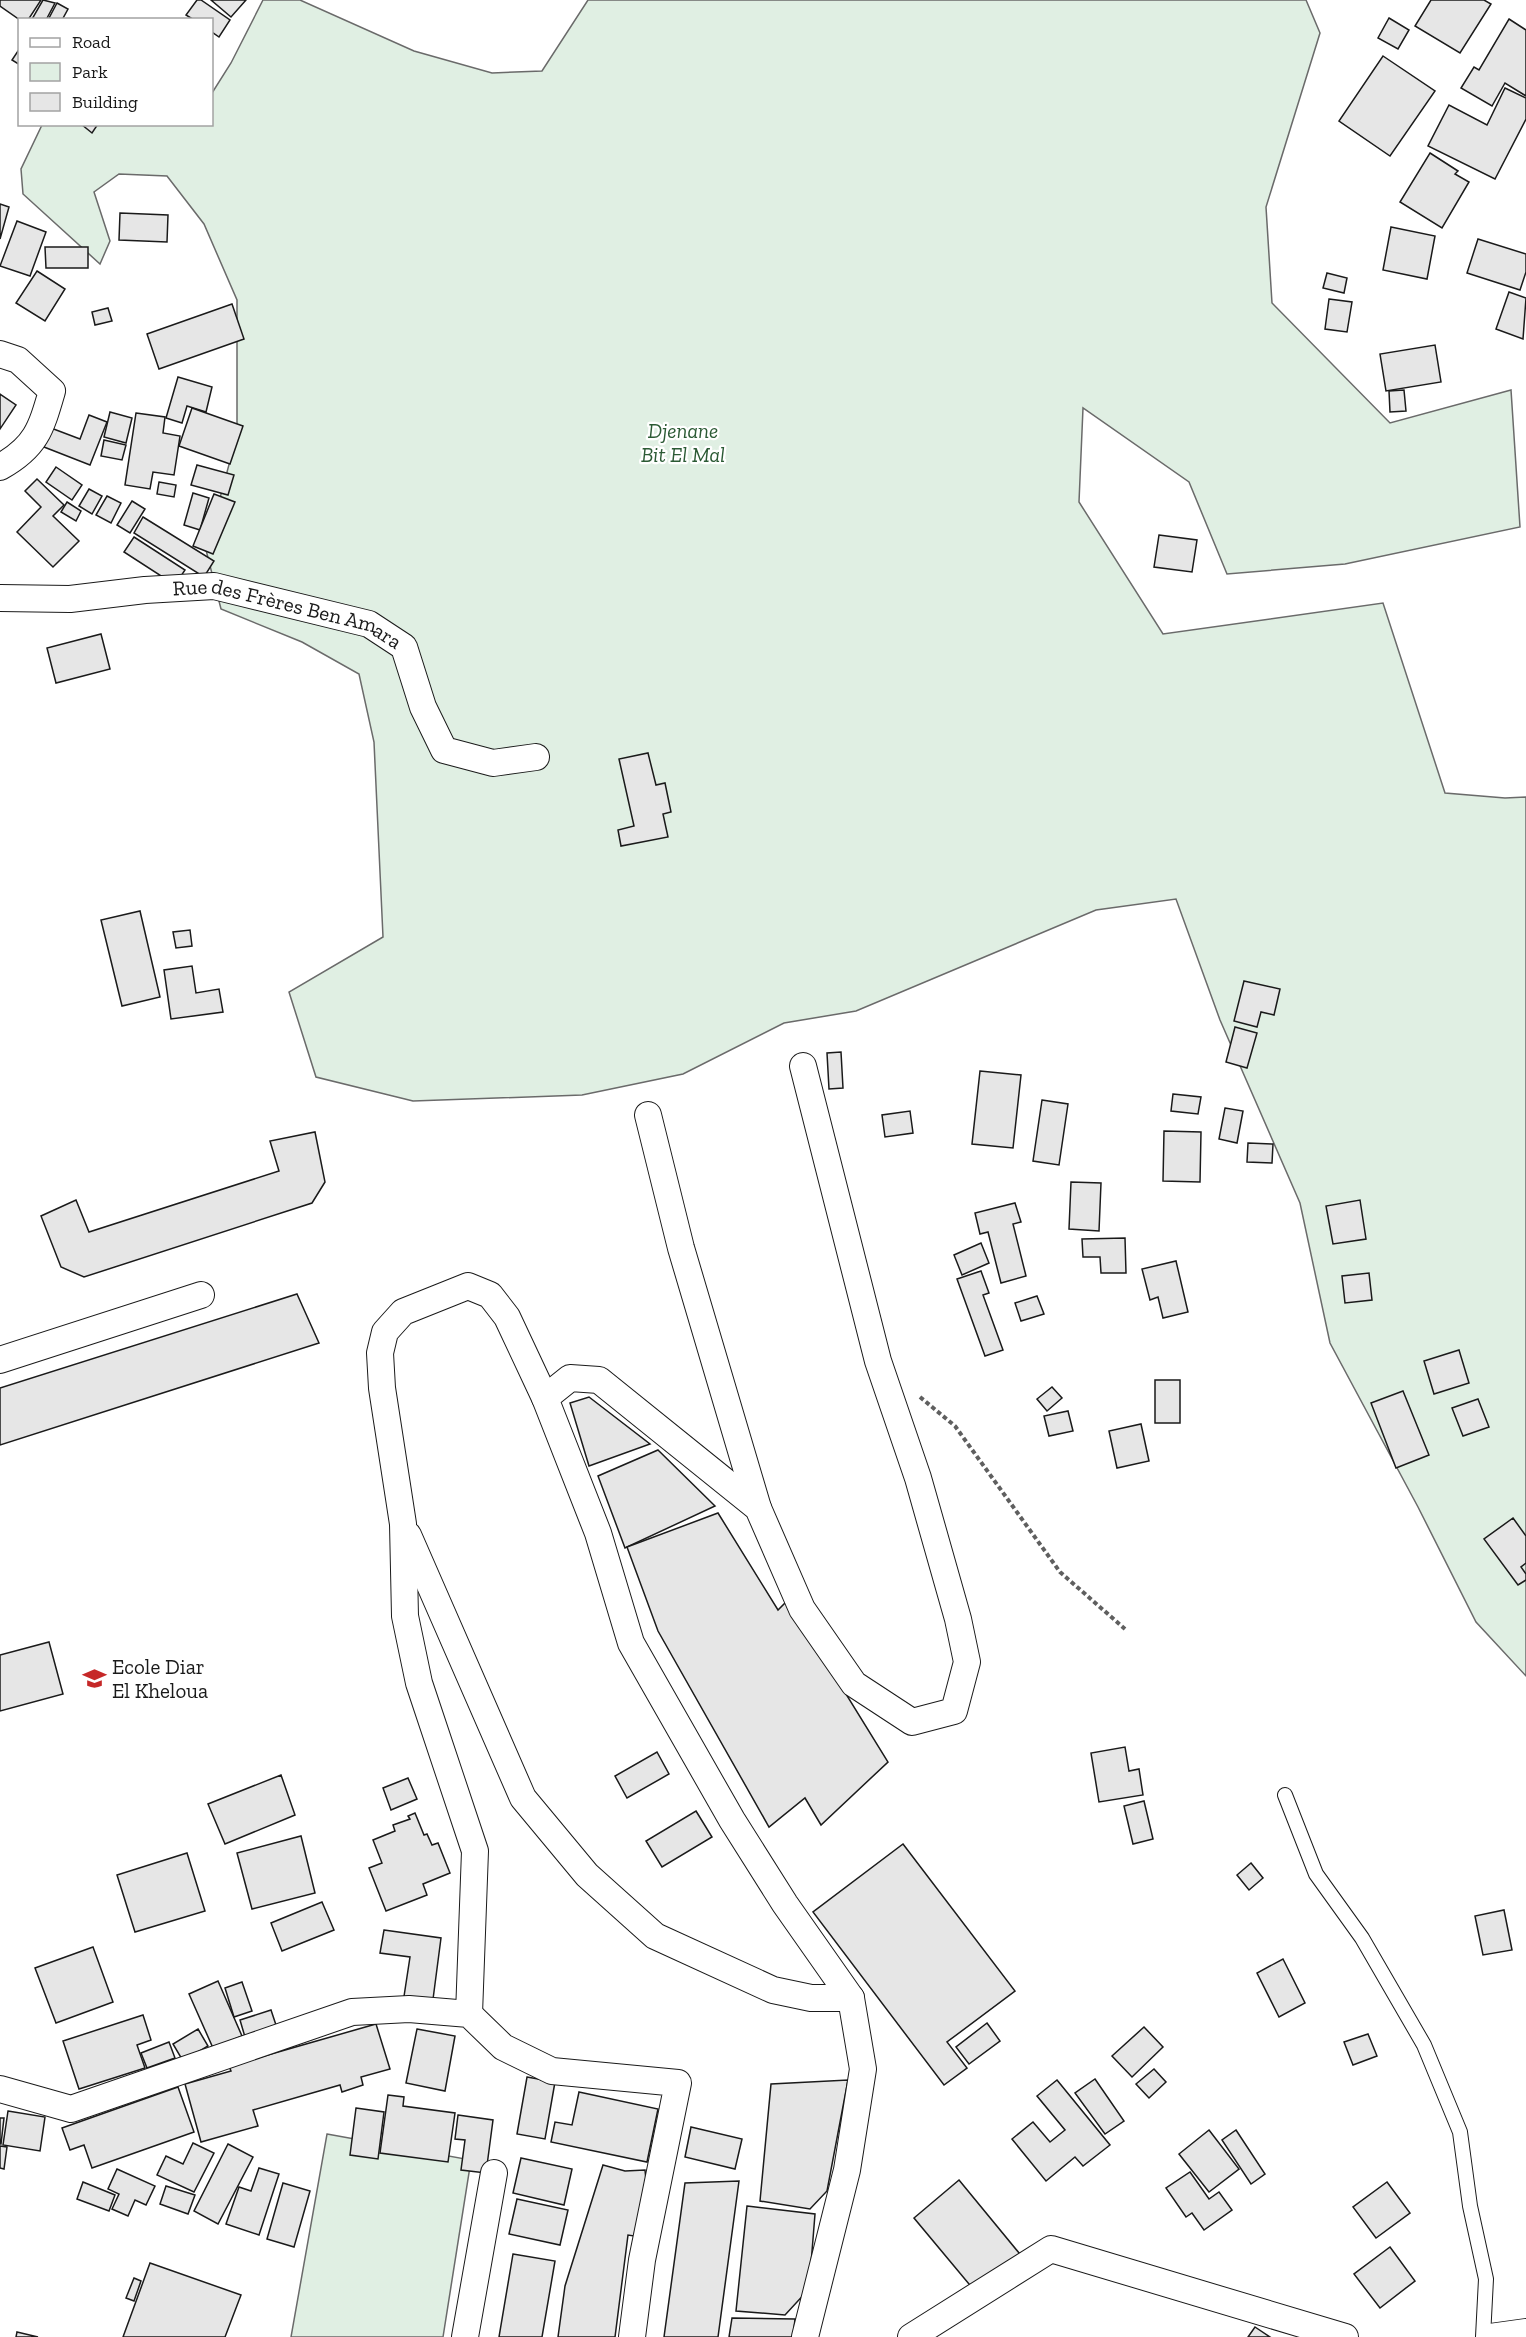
<svg xmlns="http://www.w3.org/2000/svg" width="1526" height="2337" viewBox="0 0 1526 2337" font-family="'Zilla Slab',serif">
	<style>
		.green { fill: #e0efe3; stroke: #6a6a6a; stroke-width: 1.5 }
		.building { fill: #e6e6e6; stroke: #1a1a1a; stroke-width: 1.5 }
		.lines { fill: none; stroke-linecap: round; stroke-linejoin: round }
		.service-casing { stroke: #1a1a1a; stroke-width: 16 }
		.minor-casing { stroke: #1a1a1a; stroke-width: 28 }
		.path { stroke: #5f5f5f; stroke-width: 4; stroke-dasharray: 4.5 3; stroke-linecap: butt }
		.service { stroke: #fff; stroke-width: 14 }
		.minor { stroke: #fff; stroke-width: 26 }
		.labels { text-anchor: middle; stroke-width: 4.5; stroke-linejoin: round; paint-order: stroke }
		.park-label { font-size: 21px; font-style: italic; fill: #2b5a34; stroke: #fff }
		.street-label { font-size: 21px; fill: #1a1a1a; stroke: #fff }
		.poi-label { font-size: 21px; fill: #1a1a1a; stroke: #fff; text-anchor: start }
	</style>
	<rect width="100%" height="100%" fill="#fff"/>
	<!-- green -->
	<g class="green">
		<polygon points="263,0 300,0 414,51 492,73 542,71 588,0 1306,0 1320,33 1266,207 1272,303 1390,423 1511,390 1520,527 1345,564 1227,574 1189,482 1083,408 1079,502 1163,634 1383,603 1445,793 1505,798 1526,797 1526,1676 1476,1622 1418,1507 1330,1343 1300,1203 1220,1020 1176,899 1096,910 856,1011 784,1023 683,1074 582,1095 413,1101 316,1077 289,992 383,937 374,742 359,674 302,642 221,609 206,550 237,435 237,300 204,224 167,176 119,174 94,192 110,241 100,264 23,194 21,169 42,125 212,124 212,93 231,63"/>
		<polygon points="327,2134 471,2160 443,2337 291,2337"/>
	</g>
	<!-- building -->
	<g class="building">
		<polygon points="0,0 41,0 28,20 20,20 0,6"/>
		<polygon points="43,0 55,3 46,20 32,19"/>
		<polygon points="197,0 201,0 230,20 219,37 212,32 212,20 194,20 186,15"/>
		<polygon points="211,0 246,0 231,17"/>
		<polygon points="1431,0 1484,0 1491,4 1460,53 1415,26"/>
		<polygon points="57,3 68,9 62,20 48,20"/>
		<polygon points="1389,18 1409,30 1398,49 1378,38"/>
		<polygon points="1509,19 1526,30 1526,96 1505,83 1492,106 1461,88 1474,67 1479,70"/>
		<polygon points="20,48 20,65 12,60"/>
		<polygon points="1383,56 1435,91 1390,156 1339,121"/>
		<polygon points="1505,88 1526,98 1526,119 1495,179 1428,146 1449,105 1487,125"/>
		<polygon points="81,124 98,124 92,133"/>
		<polygon points="1430,153 1458,171 1455,174 1469,182 1442,228 1400,202"/>
		<polygon points="0,204 9,207 0,239"/>
		<polygon points="120,213 168,215 167,242 119,240"/>
		<polygon points="17,221 46,232 30,276 0,266"/>
		<polygon points="1391,227 1435,236 1427,279 1383,270"/>
		<polygon points="1478,239 1526,254 1526,272 1520,290 1467,273"/>
		<polygon points="45,247 88,247 88,268 46,268"/>
		<polygon points="37,271 65,289 45,321 16,303"/>
		<polygon points="1327,273 1347,278 1344,293 1323,288"/>
		<polygon points="1509,292 1526,298 1523,339 1496,329"/>
		<polygon points="1329,299 1352,302 1347,332 1325,329"/>
		<polygon points="232,304 244,339 159,369 147,334"/>
		<polygon points="108,308 112,321 95,325 92,312"/>
		<polygon points="1435,345 1441,382 1386,391 1380,354"/>
		<polygon points="178,377 212,387 206,412 187,406 182,423 166,418"/>
		<polygon points="1404,390 1406,411 1390,412 1389,391"/>
		<polygon points="0,394 16,405 0,429"/>
		<polygon points="192,408 243,426 230,464 179,446"/>
		<polygon points="110,412 132,418 126,443 104,437"/>
		<polygon points="136,413 165,417 163,433 180,436 174,475 153,472 150,489 125,485"/>
		<polygon points="89,415 107,422 90,465 44,447 51,428 80,439"/>
		<polygon points="104,440 126,445 122,460 101,456"/>
		<polygon points="197,465 234,475 228,495 191,485"/>
		<polygon points="56,467 82,485 72,500 46,482"/>
		<polygon points="37,479 64,505 53,516 79,541 53,567 17,532 41,507 25,491"/>
		<polygon points="159,482 176,485 174,497 157,494"/>
		<polygon points="89,489 102,496 92,514 79,506"/>
		<polygon points="193,493 209,498 200,530 184,525"/>
		<polygon points="214,494 235,502 213,554 193,546"/>
		<polygon points="107,496 121,503 111,523 96,515"/>
		<polygon points="132,501 145,509 130,533 117,525"/>
		<polygon points="67,502 81,511 76,521 61,512"/>
		<polygon points="143,517 214,561 204,577 134,533"/>
		<polygon points="1159,535 1197,540 1192,572 1154,567"/>
		<polygon points="134,537 185,570 175,585 124,552"/>
		<polygon points="101,634 110,669 56,683 47,648"/>
		<polygon points="648,753 656,785 665,783 671,812 663,814 668,837 621,846 618,830 634,826 619,759"/>
		<polygon points="140,911 160,997 122,1006 101,920"/>
		<polygon points="190,930 192,946 176,948 173,932"/>
		<polygon points="192,966 196,993 219,989 223,1012 171,1019 164,970"/>
		<polygon points="1244,981 1280,989 1274,1015 1261,1012 1257,1027 1234,1021"/>
		<polygon points="1235,1027 1257,1033 1247,1068 1226,1062"/>
		<polygon points="841,1052 843,1088 829,1089 827,1053"/>
		<polygon points="980,1071 1021,1075 1013,1148 972,1144"/>
		<polygon points="1173,1094 1201,1097 1198,1114 1171,1111"/>
		<polygon points="1042,1100 1068,1104 1059,1165 1033,1161"/>
		<polygon points="1225,1108 1243,1111 1237,1143 1219,1139"/>
		<polygon points="910,1111 913,1133 885,1137 882,1115"/>
		<polygon points="1164,1131 1201,1132 1200,1182 1163,1181"/>
		<polygon points="315,1132 325,1182 312,1203 84,1277 61,1267 41,1216 76,1200 89,1232 279,1171 270,1141"/>
		<polygon points="1248,1143 1273,1144 1272,1163 1247,1162"/>
		<polygon points="1071,1182 1101,1183 1099,1231 1069,1229"/>
		<polygon points="1360,1200 1366,1239 1333,1244 1326,1206"/>
		<polygon points="1015,1203 1021,1222 1013,1224 1026,1276 1001,1283 988,1232 980,1234 975,1213"/>
		<polygon points="1125,1238 1126,1273 1101,1273 1100,1257 1083,1257 1082,1239"/>
		<polygon points="981,1243 989,1263 962,1275 954,1255"/>
		<polygon points="1176,1261 1188,1312 1163,1318 1158,1297 1150,1300 1142,1269"/>
		<polygon points="981,1271 989,1293 983,1295 1003,1350 985,1356 957,1279"/>
		<polygon points="1369,1273 1372,1300 1345,1303 1342,1276"/>
		<polygon points="297,1294 319,1343 0,1445 0,1388"/>
		<polygon points="1037,1296 1044,1314 1021,1321 1015,1303"/>
		<polygon points="1459,1350 1469,1383 1434,1394 1424,1361"/>
		<rect x="1155" y="1380" width="25" height="43"/>
		<polygon points="1052,1387 1062,1398 1047,1411 1037,1399"/>
		<polygon points="1403,1391 1429,1455 1396,1468 1371,1403"/>
		<polygon points="589,1397 650,1444 589,1466 570,1403"/>
		<polygon points="1478,1399 1489,1427 1463,1436 1452,1408"/>
		<polygon points="1068,1411 1073,1431 1049,1436 1044,1416"/>
		<polygon points="1141,1424 1149,1461 1117,1468 1109,1431"/>
		<polygon points="658,1450 715,1506 625,1548 598,1476"/>
		<polygon points="718,1513 778,1610 788,1600 888,1762 821,1825 805,1798 769,1827 658,1631 627,1547"/>
		<polygon points="1513,1518 1526,1536 1526,1563 1521,1567 1526,1574 1526,1580 1518,1585 1484,1539"/>
		<polygon points="49,1642 63,1694 0,1711 0,1655"/>
		<polygon points="1125,1747 1129,1771 1139,1769 1143,1795 1099,1802 1091,1753"/>
		<polygon points="657,1752 669,1774 627,1798 615,1776"/>
		<polygon points="281,1775 295,1815 225,1844 208,1804"/>
		<polygon points="408,1778 417,1799 391,1810 383,1788"/>
		<polygon points="1144,1801 1153,1839 1133,1844 1124,1806"/>
		<polygon points="696,1811 712,1837 662,1867 646,1841"/>
		<polygon points="415,1813 424,1835 427,1834 432,1845 438,1843 450,1873 423,1884 427,1895 386,1911 369,1868 382,1863 373,1840 395,1831 393,1825 410,1819 408,1816"/>
		<polygon points="301,1836 315,1893 252,1909 237,1853"/>
		<polygon points="903,1844 1015,1991 947,2042 967,2068 944,2085 813,1912"/>
		<polygon points="187,1853 205,1911 135,1932 117,1875"/>
		<polygon points="1251,1863 1263,1878 1249,1890 1237,1875"/>
		<polygon points="322,1902 334,1930 282,1951 271,1923"/>
		<polygon points="1504,1910 1512,1950 1483,1955 1475,1916"/>
		<polygon points="384,1930 441,1938 432,2007 403,2003 410,1957 380,1953"/>
		<polygon points="93,1947 113,2002 56,2023 35,1968"/>
		<polygon points="1283,1959 1305,2003 1279,2017 1257,1973"/>
		<polygon points="218,1981 242,2036 213,2048 189,1994"/>
		<polygon points="242,1982 252,2011 234,2017 225,1988"/>
		<polygon points="271,2010 277,2028 245,2037 240,2020"/>
		<polygon points="143,2015 151,2040 137,2045 145,2068 79,2089 63,2041"/>
		<polygon points="987,2023 1000,2041 969,2064 956,2047"/>
		<polygon points="376,2024 390,2069 361,2077 363,2085 342,2092 340,2085 253,2110 258,2126 201,2142 185,2084 231,2071 229,2066"/>
		<polygon points="1144,2027 1163,2047 1132,2077 1112,2056"/>
		<polygon points="198,2029 208,2046 183,2061 173,2044"/>
		<polygon points="417,2029 455,2036 445,2091 406,2083"/>
		<polygon points="1368,2034 1377,2056 1353,2065 1344,2042"/>
		<polygon points="169,2042 175,2058 147,2068 141,2053"/>
		<polygon points="1154,2069 1166,2082 1149,2098 1136,2084"/>
		<polygon points="527,2077 555,2082 545,2139 517,2134"/>
		<polygon points="1095,2079 1124,2121 1105,2134 1075,2093"/>
		<polygon points="848,2080 827,2191 810,2209 760,2201 771,2084"/>
		<polygon points="1057,2080 1110,2145 1083,2166 1075,2157 1046,2181 1012,2139 1033,2122 1050,2142 1065,2130 1037,2096"/>
		<polygon points="178,2087 194,2132 92,2168 84,2145 70,2150 62,2128"/>
		<polygon points="579,2092 658,2109 647,2162 551,2142 555,2122 572,2125"/>
		<polygon points="388,2095 404,2097 403,2106 455,2113 448,2162 380,2153"/>
		<polygon points="356,2108 384,2112 378,2159 350,2155"/>
		<polygon points="8,2111 45,2117 40,2151 3,2145"/>
		<polygon points="458,2115 493,2120 486,2173 461,2170 465,2140 455,2139"/>
		<polygon points="0,2118 4,2118 1,2144 0,2144"/>
		<polygon points="691,2127 742,2139 735,2169 685,2157"/>
		<polygon points="1209,2130 1239,2169 1209,2192 1179,2154"/>
		<polygon points="1236,2130 1265,2174 1251,2184 1222,2140"/>
		<polygon points="193,2143 214,2153 194,2192 157,2175 166,2156 183,2164"/>
		<polygon points="228,2144 253,2157 218,2224 194,2211"/>
		<polygon points="0,2146 7,2147 4,2169 0,2168"/>
		<polygon points="521,2158 572,2169 564,2205 513,2193"/>
		<polygon points="603,2165 625,2171 645,2170 647,2190 634,2236 628,2235 615,2337 558,2337 565,2286"/>
		<polygon points="259,2168 279,2174 259,2235 226,2224 239,2187 251,2191"/>
		<polygon points="117,2169 155,2186 146,2205 135,2200 128,2216 112,2209 119,2194 108,2189"/>
		<polygon points="1190,2172 1209,2199 1219,2192 1232,2210 1204,2230 1192,2213 1186,2217 1166,2188"/>
		<polygon points="959,2180 1024,2259 979,2296 914,2218"/>
		<polygon points="739,2181 718,2337 664,2337 685,2183"/>
		<polygon points="83,2182 115,2195 109,2211 77,2199"/>
		<polygon points="1387,2182 1410,2213 1376,2238 1353,2207"/>
		<polygon points="283,2183 310,2191 294,2247 267,2239"/>
		<polygon points="166,2186 195,2195 188,2214 160,2204"/>
		<polygon points="517,2199 568,2210 560,2245 509,2234"/>
		<polygon points="747,2206 815,2214 809,2289 785,2315 736,2311"/>
		<polygon points="1390,2247 1415,2281 1380,2308 1354,2274"/>
		<polygon points="513,2254 555,2261 542,2337 499,2337"/>
		<polygon points="150,2263 241,2295 225,2337 123,2337"/>
		<polygon points="134,2278 141,2281 134,2301 126,2298"/>
		<polygon points="732,2318 795,2319 793,2337 729,2337"/>
		<polygon points="1255,2327 1270,2337 1248,2337"/>
		<polygon points="17,2332 38,2337 16,2337"/>
	</g>
	<g class="lines">
		<defs>
			<polyline id="service" points="1285,1795 1316,1874 1362,1938 1424,2045 1460,2132 1470,2206 1486,2279 1483,2337"/>
			<g id="minor">
				<path d="M0,354L18,360L52,391C41,429 36,447 0,467"/>
				<path id="s1" d="M0,598L70,599L145,590L214,586L369,624L404,647L423,707L444,750L493,763L536,757"/>
				<polyline points="803,1066 878,1361 918,1478 958,1619 967,1662 954,1711 912,1722 854,1684 802,1609 758,1508 599,1380 570,1378 545,1398 598,1533 631,1643 732,1820 785,1904 851,1998 863,2069 847,2170 805,2337"/>
				<polyline points="648,1115 681,1248 758,1508"/>
				<polyline points="0,1360 201,1295"/>
				<polyline points="408,1535 523,1798 587,1875 655,1936 773,1990 811,1998 851,1998"/>
				<polyline points="469,2014 475,1851 419,1683 405,1616 403,1524 382,1388 380,1353 385,1332 403,1312 468,1286 490,1295 507,1317 545,1398"/>
				<polyline points="0,2089 71,2109 352,2012 409,2009 469,2014 503,2047 552,2071 678,2083 642,2260 632,2337"/>
				<polyline points="465,2337 494,2173"/>
				<polyline points="911,2337 1051,2249 1345,2337"/>
				<polyline points="1490,2337 1526,2332"/>
			</g>
		</defs>
		<!-- service casing -->
		<use href="#service" class="service-casing"/>
		<!-- minor casing -->
		<use href="#minor" class="minor-casing"/>
		<!-- path -->
		<polyline class="path" points="920,1397 955,1426 1060,1572 1125,1629"/>
		<!-- service -->
		<use href="#service" class="service"/>
		<!-- minor -->
		<use href="#minor" class="minor"/>
	</g>
	<!-- icons -->
	<defs>
		<symbol id="school-bare" viewBox="-9 -9 18 18"><path d="M0-5L7-2L0 1L-7-2ZM-4 1L0 2.5L4 1V4Q0 6-4 4Z" fill="#c62828" stroke="#fff" stroke-width="2.5" paint-order="stroke"/></symbol>
	</defs>
	<g fill-rule="evenodd">
		<use href="#school-bare" x="78" y="1662" width="33" height="33"/>
	</g>
	<g class="labels">
		<!-- park labels -->
		<g class="park-label">
			<text x="683" y="438">Djenane<tspan x="683" dy="24">Bit El Mal</tspan></text>
		</g>
		<!-- street labels -->
		<g class="street-label">
			<text dy="7" stroke="none"><textPath href="#s1" startOffset="292">Rue des Frères Ben Amara</textPath></text>
		</g>
		<!-- poi labels -->
		<g class="poi-label">
			<text x="112" y="1674">Ecole Diar<tspan x="112" dy="24">El Kheloua</tspan></text>
		</g>
	</g>
	<!-- legend -->
	<rect x="18" y="18" width="195" height="108" fill="#ffffff" stroke="#a3a3a3" stroke-width="1.5"/>
	<rect x="30" y="38" width="30" height="9" fill="#ffffff" stroke="#a3a3a3" stroke-width="1.5"/>
	<text x="72" y="48" font-size="18" fill="#1a1a1a">Road</text>
	<rect x="30" y="63" width="30" height="18" fill="#e0efe3" stroke="#a3a3a3" stroke-width="1.5"/>
	<text x="72" y="78" font-size="18" fill="#1a1a1a">Park</text>
	<rect x="30" y="93" width="30" height="18" fill="#e6e6e6" stroke="#a3a3a3" stroke-width="1.5"/>
	<text x="72" y="108" font-size="18" fill="#1a1a1a">Building</text>
</svg>
